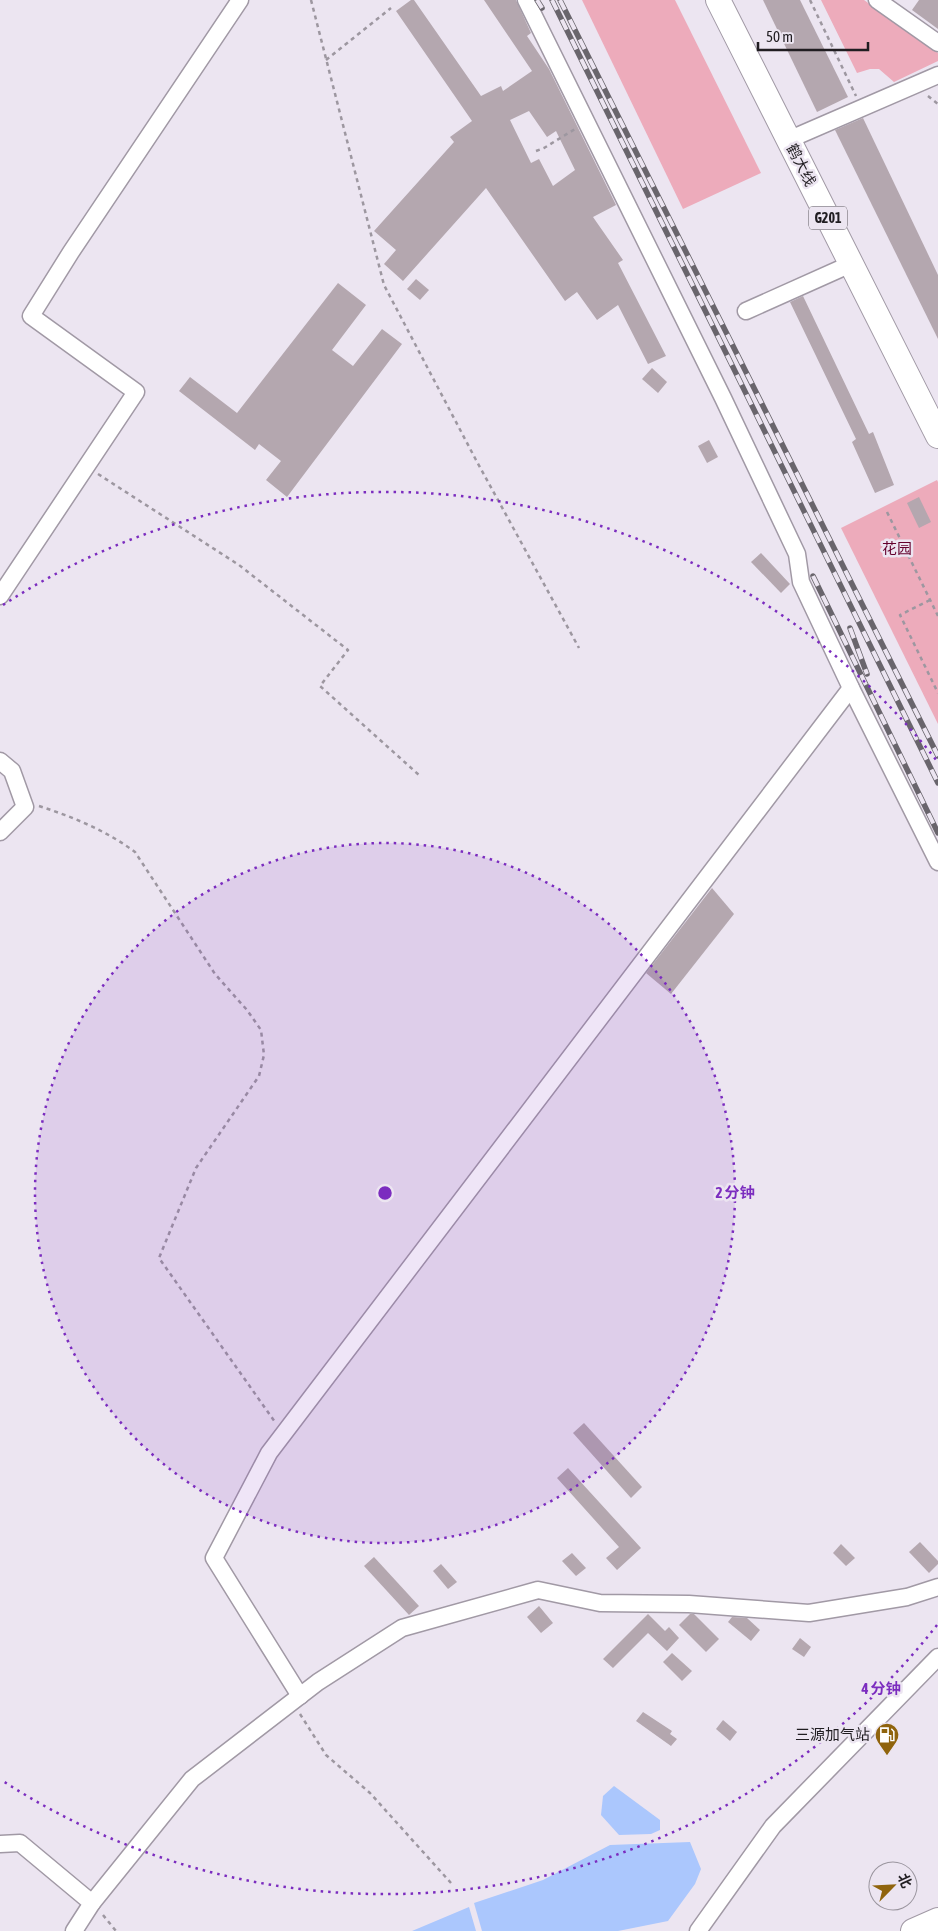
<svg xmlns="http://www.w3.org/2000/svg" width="938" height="1931" viewBox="0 0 938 1931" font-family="'Asap Condensed','Noto Sans SC',sans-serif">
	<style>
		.green { fill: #edabbb }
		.water { fill: #abc7fd }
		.building { fill: #b4a7af; fill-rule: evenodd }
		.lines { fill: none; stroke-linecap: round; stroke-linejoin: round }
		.minor-casing { stroke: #a199a5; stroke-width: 19 }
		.highway-casing { stroke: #a199a5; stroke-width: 26 }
		.path { stroke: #9d97a0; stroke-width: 2.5; stroke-dasharray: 4 4; stroke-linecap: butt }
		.minor { stroke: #fff; stroke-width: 16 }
		.highway { stroke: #fff; stroke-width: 24 }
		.rail-casing { stroke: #69656c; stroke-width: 5.5 }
		.rail { stroke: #ece5f1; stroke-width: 4; stroke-dasharray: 11; stroke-linecap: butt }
		.ring { fill: none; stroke: #7b2cbf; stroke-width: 2.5; stroke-dasharray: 2.5 5 }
		.labels { text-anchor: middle; stroke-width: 5; stroke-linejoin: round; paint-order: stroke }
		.shield { fill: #ece5f1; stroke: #5d595f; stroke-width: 1 }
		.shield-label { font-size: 14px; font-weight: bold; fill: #201d21 }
		.street-label { font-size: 15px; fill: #201d21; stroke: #ece5f1 }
		.park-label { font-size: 15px; fill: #64002d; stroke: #ece5f1 }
		.poi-label { font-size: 15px; fill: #201d21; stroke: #ece5f1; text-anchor: end }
		.centre { fill: #7b2cbf; stroke: #ece5f1; stroke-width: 2.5 }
		.ring-label { font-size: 15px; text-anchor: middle; font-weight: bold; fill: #7b2cbf; stroke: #ece5f1; stroke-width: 5; stroke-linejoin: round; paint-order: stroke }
	</style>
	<rect width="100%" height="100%" fill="#ece5f1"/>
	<!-- green -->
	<g class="green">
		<polygon points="582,0 675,0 761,173 683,209"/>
		<polygon points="821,0 864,0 938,53 938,61 894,82 879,69 870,69 857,73"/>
		<polygon points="937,480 938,482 938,724 841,528"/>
	</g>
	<!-- water -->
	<g class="water">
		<polygon points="614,1786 660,1820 660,1830 651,1834 619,1835 601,1815 603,1796"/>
		<polygon points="690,1842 701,1869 695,1884 668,1921 618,1931 482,1931 474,1903 543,1880 610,1845"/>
		<polygon points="469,1907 476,1931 412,1931"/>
	</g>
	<!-- building -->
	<g class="building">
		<path d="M411,0H414L481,96L501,86L503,91L532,71L484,0H516L531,33L527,36L549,69L616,205L593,217L623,260L618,263L666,356L648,364L618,305L597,320L577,292L565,301L486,188L403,281L384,264L396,250L374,231L454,142L450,137L472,121L396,11ZM529,111L547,137L556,131L575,170L553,186L539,159L531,163L510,120Z"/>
		<polygon points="763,0 800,0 848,97 817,112"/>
		<polygon points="919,0 938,0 938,29 912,10"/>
		<polygon points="863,118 938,275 938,339 835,130"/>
		<polygon points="416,279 429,290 420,300 407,289"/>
		<polygon points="338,283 366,305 332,350 353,366 382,329 402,344 287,497 266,480 281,461 259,444 255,450 179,391 190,377 237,413"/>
		<polygon points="803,296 869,434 873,432 894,485 875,493 852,442 856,439 790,302"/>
		<polygon points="652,368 667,382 658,393 642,379"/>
		<polygon points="709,440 718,457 707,463 698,446"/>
		<polygon points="919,497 931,522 919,528 907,503"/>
		<polygon points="761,553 790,584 781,593 751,562"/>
		<polygon points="712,888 734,914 671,994 646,973"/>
		<polygon points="584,1423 642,1487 631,1498 573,1433"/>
		<polygon points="568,1468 641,1548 617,1570 606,1558 619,1547 557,1478"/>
		<polygon points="920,1542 938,1561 938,1564 929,1573 909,1552"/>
		<polygon points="841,1544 855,1558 846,1566 833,1553"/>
		<polygon points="572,1553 586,1568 576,1576 562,1561"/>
		<polygon points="374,1557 419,1606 409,1615 364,1566"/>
		<polygon points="441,1564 457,1582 448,1589 433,1571"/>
		<polygon points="539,1606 553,1623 541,1633 527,1617"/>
		<polygon points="648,1614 665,1631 669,1627 679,1638 667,1651 648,1633 613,1668 603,1659"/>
		<polygon points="690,1614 694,1614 719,1639 706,1652 679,1625"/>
		<polygon points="732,1617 747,1618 760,1630 751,1641 728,1622"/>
		<polygon points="800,1638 811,1647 804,1657 792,1649"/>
		<polygon points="672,1653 692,1671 682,1681 663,1662"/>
		<polygon points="643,1712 672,1731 670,1734 677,1739 671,1746 636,1721"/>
		<polygon points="723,1720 737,1732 730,1741 716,1729"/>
	</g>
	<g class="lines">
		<defs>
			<g id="minor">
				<polyline points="526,0 723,398 797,554 801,582 851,688 938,862"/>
				<polyline points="877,0 938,43"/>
				<polyline points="788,140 938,75"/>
				<polyline points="746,311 851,264"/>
				<polyline points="0,596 136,392 31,316 71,252 240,0"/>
				<polyline points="0,761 12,771 25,807 0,832"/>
				<polyline points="300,1696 214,1558 269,1453 851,688"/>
				<polyline points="0,1844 20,1843 92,1903 74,1931"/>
				<polyline points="92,1903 192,1779 318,1682 402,1628 538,1590 600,1603 689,1604 809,1613 907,1597 938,1587"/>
				<polyline points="698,1931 773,1826 938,1657"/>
			</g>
			<g id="highway">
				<polyline points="718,0 938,436"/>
				<polyline points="913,1931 938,1920"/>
			</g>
		</defs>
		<!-- minor casing -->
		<use href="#minor" class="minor-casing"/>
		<!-- highway casing -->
		<use href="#highway" class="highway-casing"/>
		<!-- path -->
		<g class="path">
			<polyline points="311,0 384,285 476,460 579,648"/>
			<polyline points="810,0 856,96"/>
			<polyline points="326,60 391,8"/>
			<polyline points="928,96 938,104"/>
			<polyline points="536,151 544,148 575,129"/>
			<polyline points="98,474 239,565 348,650 320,686 419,775"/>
			<polyline points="887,512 938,616"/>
			<polyline points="930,600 900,615 938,693"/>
			<path d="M39,806C73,817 107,831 135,852L215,974L247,1010L261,1030L264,1055L259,1076L196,1168L159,1258L275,1422"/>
			<polyline points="300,1714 326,1755 370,1793 451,1883"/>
			<polyline points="103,1915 116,1931"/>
		</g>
		<!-- minor -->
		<use href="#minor" class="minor"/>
		<!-- highway -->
		<use href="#highway" class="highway"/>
		<defs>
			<g id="rail">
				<polyline points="537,0 542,8"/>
				<polyline points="552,0 938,783"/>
				<polyline points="560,0 938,756"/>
				<polyline points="813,576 938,833"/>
				<polyline points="850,628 867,674"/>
			</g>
		</defs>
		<!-- rail casing -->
		<use href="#rail" class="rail-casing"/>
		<!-- rail -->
		<use href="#rail" class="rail"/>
	</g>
	<!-- distance rings -->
	<circle cx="385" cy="1193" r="350" fill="#7b2cbf" fill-opacity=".12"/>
	<g class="ring">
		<circle cx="385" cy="1193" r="350"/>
		<path d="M937 1625A701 701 0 0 1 3 1781M3 605A701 701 0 0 1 937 761"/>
	</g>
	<!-- icons -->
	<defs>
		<symbol id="fuel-pin" viewBox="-11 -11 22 30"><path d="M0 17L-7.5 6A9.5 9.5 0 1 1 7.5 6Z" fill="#90640d" stroke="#ece5f1"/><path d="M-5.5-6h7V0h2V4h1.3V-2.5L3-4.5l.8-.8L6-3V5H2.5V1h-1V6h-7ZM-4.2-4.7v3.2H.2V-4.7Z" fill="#fff"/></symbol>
	</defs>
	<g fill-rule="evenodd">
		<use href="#fuel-pin" x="873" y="1721" width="28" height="38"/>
	</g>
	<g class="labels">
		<!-- shield labels -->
		<rect class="shield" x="809" y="206.5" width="38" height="23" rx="4"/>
		<g class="shield-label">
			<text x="828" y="223">G201</text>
		</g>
		<!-- street labels -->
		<g class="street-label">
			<text transform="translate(801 165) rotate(63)" y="5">鹤大线</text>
		</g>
		<!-- park labels -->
		<g class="park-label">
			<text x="897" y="554">花园</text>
		</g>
		<!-- poi labels -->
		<g class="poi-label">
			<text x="870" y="1740">三源加气站</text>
		</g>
	</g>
	<circle cx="385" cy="1193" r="8" class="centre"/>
	<g class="ring-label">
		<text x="735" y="1198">2 分钟</text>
		<text x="881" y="1694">4 分钟</text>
	</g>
	<!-- north arrow -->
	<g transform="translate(893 1886) rotate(66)"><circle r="24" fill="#ece5f1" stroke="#9a959e"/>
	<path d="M0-4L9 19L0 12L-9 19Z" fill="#90640d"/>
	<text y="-8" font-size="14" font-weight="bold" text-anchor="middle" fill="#201d21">北</text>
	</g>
	<!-- scale -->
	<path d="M758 42v8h110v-8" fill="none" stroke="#201d21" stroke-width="2.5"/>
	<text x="766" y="42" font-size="15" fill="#201d21" stroke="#ece5f1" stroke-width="4" paint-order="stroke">50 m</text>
</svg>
